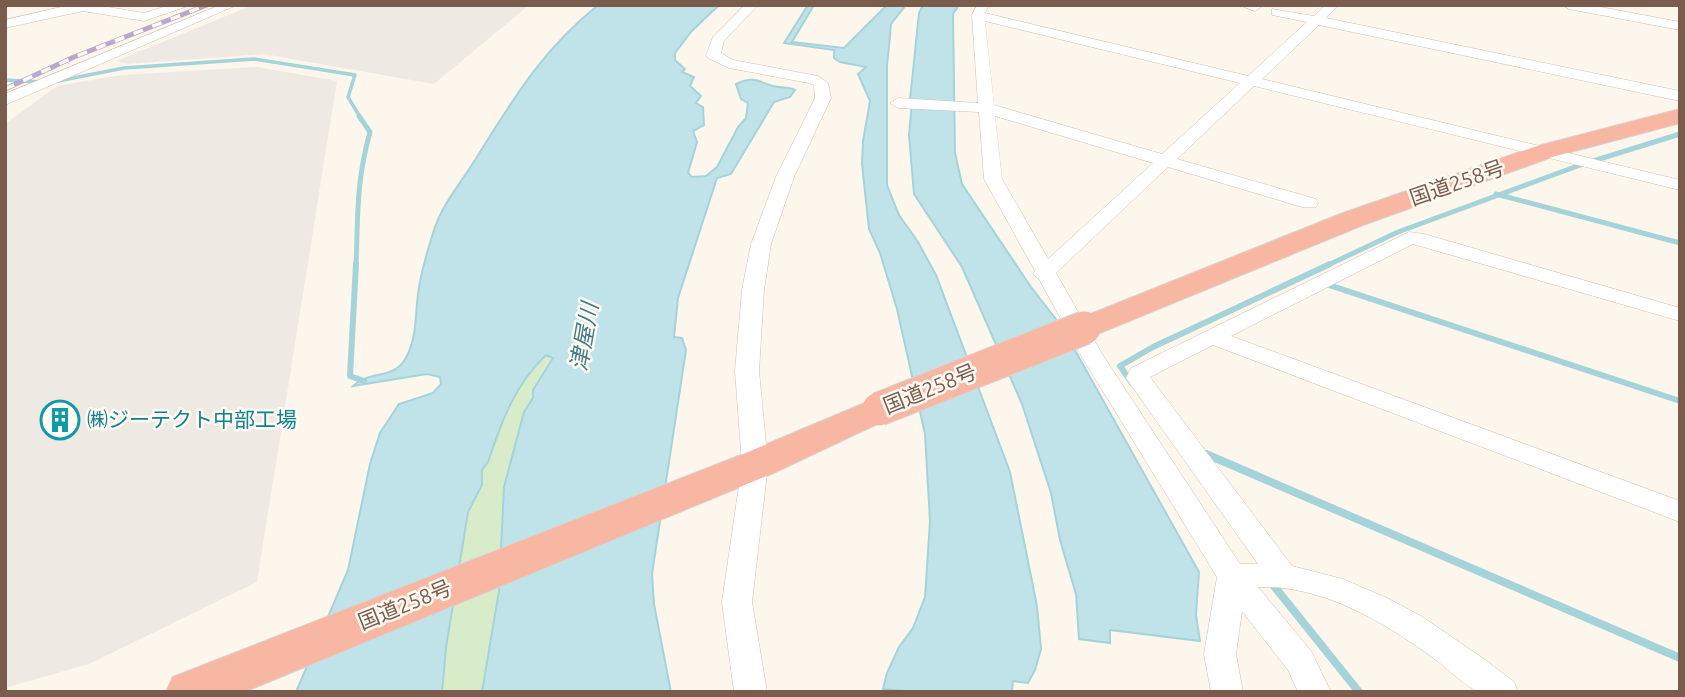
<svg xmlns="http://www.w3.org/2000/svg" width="1685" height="697" viewBox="0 0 1685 697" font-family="Ubuntu,'Noto Sans JP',sans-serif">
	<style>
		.industrial { fill: #efe9e4 }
		.green { fill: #d8ecc9 }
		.water { fill: #bfe3e8; stroke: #a5d3da; stroke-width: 2 }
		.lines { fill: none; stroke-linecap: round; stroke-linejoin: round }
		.stream-far3 { stroke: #a5d3da; stroke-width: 3.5 }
		.stream-far2 { stroke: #a5d3da; stroke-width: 5 }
		.stream-far1 { stroke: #a5d3da; stroke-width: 6 }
		.stream { stroke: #a5d3da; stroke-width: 8 }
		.minor-casing { stroke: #d1beb0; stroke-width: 1 }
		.highway-casing { stroke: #dad1cd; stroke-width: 2 }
		.minor { fill: #fff; fill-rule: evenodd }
		.highway { fill: #f7b7a3; fill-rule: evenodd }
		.rail-casing { stroke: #b9a8c9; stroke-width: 5 }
		.rail { stroke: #fffaf3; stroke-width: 3.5; stroke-dasharray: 10; stroke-linecap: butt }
		.highway-bridge-casing { stroke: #dad1cd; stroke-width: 35; stroke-linecap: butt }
		.highway-bridge { stroke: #f7b7a3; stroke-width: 33 }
		.labels { text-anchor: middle; stroke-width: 5; stroke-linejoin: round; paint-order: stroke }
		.street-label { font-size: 21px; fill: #7a5c4d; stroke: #fffaf3 }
		.culture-label { font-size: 21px; fill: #0d838f; stroke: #fffaf3; text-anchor: start }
		.water-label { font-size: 23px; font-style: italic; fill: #437c86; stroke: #fffaf3 }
	</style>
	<rect width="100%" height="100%" fill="#fdf6ec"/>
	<!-- industrial -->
	<g class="industrial">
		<polygon points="253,5 529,5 434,84 264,54 128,64 116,61"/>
		<polygon points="257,67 337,81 257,582 89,664 5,688 5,124 57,86 121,75"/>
	</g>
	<!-- green -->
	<path class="green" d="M546,355L554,358L533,390V398L524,412L504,487L499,591L482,692H442L446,648L468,512L482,486V470L488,462C501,423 515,384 546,355Z"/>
	<!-- water -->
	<g class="water">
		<path d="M598,5H719L691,32L675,53V60L685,69L682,72L694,77L690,86L701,96L696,103L703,107L704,125L693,131L697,142L688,173L692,177L706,176L717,167L738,127L746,118L748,103L741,99L736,84C758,74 760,85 779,87C786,88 789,87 795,90L790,97L774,102L731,174L717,178L678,298L674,337L682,338L686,350L652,574L654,604L671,692H482L499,591L504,487L524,412L533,398V390L553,358L546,355C515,384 501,423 488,462L482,470V485L468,512L446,648L442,692H296L348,570L370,464L380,433L399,404L433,393L441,384L440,377L427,374L353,386C368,371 392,379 404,361C417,341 415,317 418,294C421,272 428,248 435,227C443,204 460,184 473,163C513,100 539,53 598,5Z"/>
		<polygon points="808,5 814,5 792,42 844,48 887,5 906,5 891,24 890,36 887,66 887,185 899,215 918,242 936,275 1010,472 1037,606 1041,649 1035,670 1028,683 1013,681 1012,692 916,692 883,689 887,673 899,647 913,628 925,597 930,521 925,434 897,309 880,253 869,229 862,164 863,141 870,101 858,74 866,67 840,62 834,58 834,50 784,43"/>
		<polygon points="923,5 959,5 953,14 955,153 962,184 1031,287 1062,327 1199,572 1196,615 1200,641 1110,630 1110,643 1079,639 1076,594 1060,540 1051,493 1022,404 962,267 914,194 909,135 912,102 910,100 919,13"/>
	</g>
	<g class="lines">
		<!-- stream-far3 -->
		<g class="stream-far3">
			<polyline points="5,80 42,82"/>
			<polyline points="53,82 124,68 254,59 355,75 348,97 360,117"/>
		</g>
		<!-- stream-far2 -->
		<g class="stream-far2">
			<polyline points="1593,161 1680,134"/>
			<polyline points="1496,194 1680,243"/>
			<path d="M356,266C358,216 356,182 370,132L359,116"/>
			<polyline points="1326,266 1398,232 1583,164"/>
		</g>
		<!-- stream-far1 -->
		<g class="stream-far1">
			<polyline points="356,264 350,376 364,381"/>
			<polyline points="1326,284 1680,401"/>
			<polyline points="1132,383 1120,366 1153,347 1330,264"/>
			<polyline points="1202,452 1210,456"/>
		</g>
		<!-- stream -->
		<g class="stream">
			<polyline points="1206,454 1680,658"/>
			<polyline points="1270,581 1359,692"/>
		</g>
		<defs>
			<g id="minor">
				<polygon points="70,5 96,5 144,13 170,5 191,5 144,21 83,11 5,28 5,20"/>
				<polygon points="220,5 237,5 5,105 5,94"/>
				<polygon points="745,5 758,5 724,41 721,53 733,60 818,76 828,83 831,98 794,177 771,244 764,290 759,371 768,465 752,602 767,692 734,692 722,602 742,465 735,371 742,290 751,244 776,177 815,98 814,85 809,83 729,68 708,58 706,55 713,37"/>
				<path d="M977,5H989L985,13L1248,76L1307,22L1272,15V9L1314,16L1325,5H1339L1326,18L1680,91V101L1319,25L1262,79L1680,180V190L1254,86L1177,159L1316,199L1318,203L1316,207H1302L1168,167L1056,273L1102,354L1240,564H1258L1126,378L1131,368L1409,232L1424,234L1680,308V321L1413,244L1231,336L1680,501V522L1213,345L1150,377L1292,566L1343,579L1387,598L1421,616L1484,659L1514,682L1518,692C1507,692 1485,696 1475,690C1460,682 1446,667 1432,657C1382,621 1322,585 1258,587L1311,651L1331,692H1298L1288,670L1242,611L1236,654L1243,692H1211L1204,654L1217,577L1080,354L1039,279L1033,274L1035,271L984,179L979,112L898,108L890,103L898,98L978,103L972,15ZM985,21L1240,83L1162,154L994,105ZM995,116L1153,163L1048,259L1002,179Z"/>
				<polygon points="1239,5 1260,5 1261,7 1255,11"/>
				<polygon points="1563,5 1590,5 1680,22 1680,30 1569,9"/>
			</g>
			<g id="highway">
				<polygon points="1680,109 1680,123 1552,157 1363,225 1095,335 1084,338 1073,335 1068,328 1073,321 1343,213 1534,147"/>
				<polygon points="879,397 892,401 897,409 892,417 769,475 244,692 166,692 173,677 741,455"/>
			</g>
		</defs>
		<!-- minor casing -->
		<use href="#minor" class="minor-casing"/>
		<!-- highway casing -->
		<use href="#highway" class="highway-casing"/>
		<!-- minor -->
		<use href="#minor" class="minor"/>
		<!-- highway -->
		<use href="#highway" class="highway"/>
		<defs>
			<polyline id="rail" points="5,89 74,57 207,5"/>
		</defs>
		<!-- rail casing -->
		<use href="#rail" class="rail-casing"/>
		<!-- rail -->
		<use href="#rail" class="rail"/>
		<defs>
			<polyline id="highway-bridge" points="879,409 1084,328"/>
		</defs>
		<!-- highway-bridge casing -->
		<use href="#highway-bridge" class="highway-bridge-casing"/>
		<!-- highway-bridge -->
		<use href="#highway-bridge" class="highway-bridge"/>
	</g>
	<!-- icons -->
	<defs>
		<symbol id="building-ring" viewBox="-11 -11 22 22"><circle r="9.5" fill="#fffaf3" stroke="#0f9aa8" stroke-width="1.5"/><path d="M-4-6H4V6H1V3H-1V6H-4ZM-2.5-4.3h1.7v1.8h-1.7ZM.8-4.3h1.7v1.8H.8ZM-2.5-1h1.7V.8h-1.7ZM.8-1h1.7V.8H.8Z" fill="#0f9aa8"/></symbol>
	</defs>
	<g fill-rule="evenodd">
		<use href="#building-ring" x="38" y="398" width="44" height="44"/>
	</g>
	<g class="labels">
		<!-- street labels -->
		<g class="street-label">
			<text transform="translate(1457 183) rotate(-19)" y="7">国道258号</text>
			<text transform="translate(930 389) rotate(-22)" y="7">国道258号</text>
			<text transform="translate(405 605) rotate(-22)" y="7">国道258号</text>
		</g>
		<!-- culture labels -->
		<g class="culture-label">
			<text x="87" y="427">㈱ジーテクト中部工場</text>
		</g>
		<!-- water labels -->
		<g class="water-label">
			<text transform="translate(584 337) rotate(-80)" y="8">津屋川</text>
		</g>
	</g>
	<!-- border -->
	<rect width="1685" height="697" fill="none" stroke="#7a5c4d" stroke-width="14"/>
</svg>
